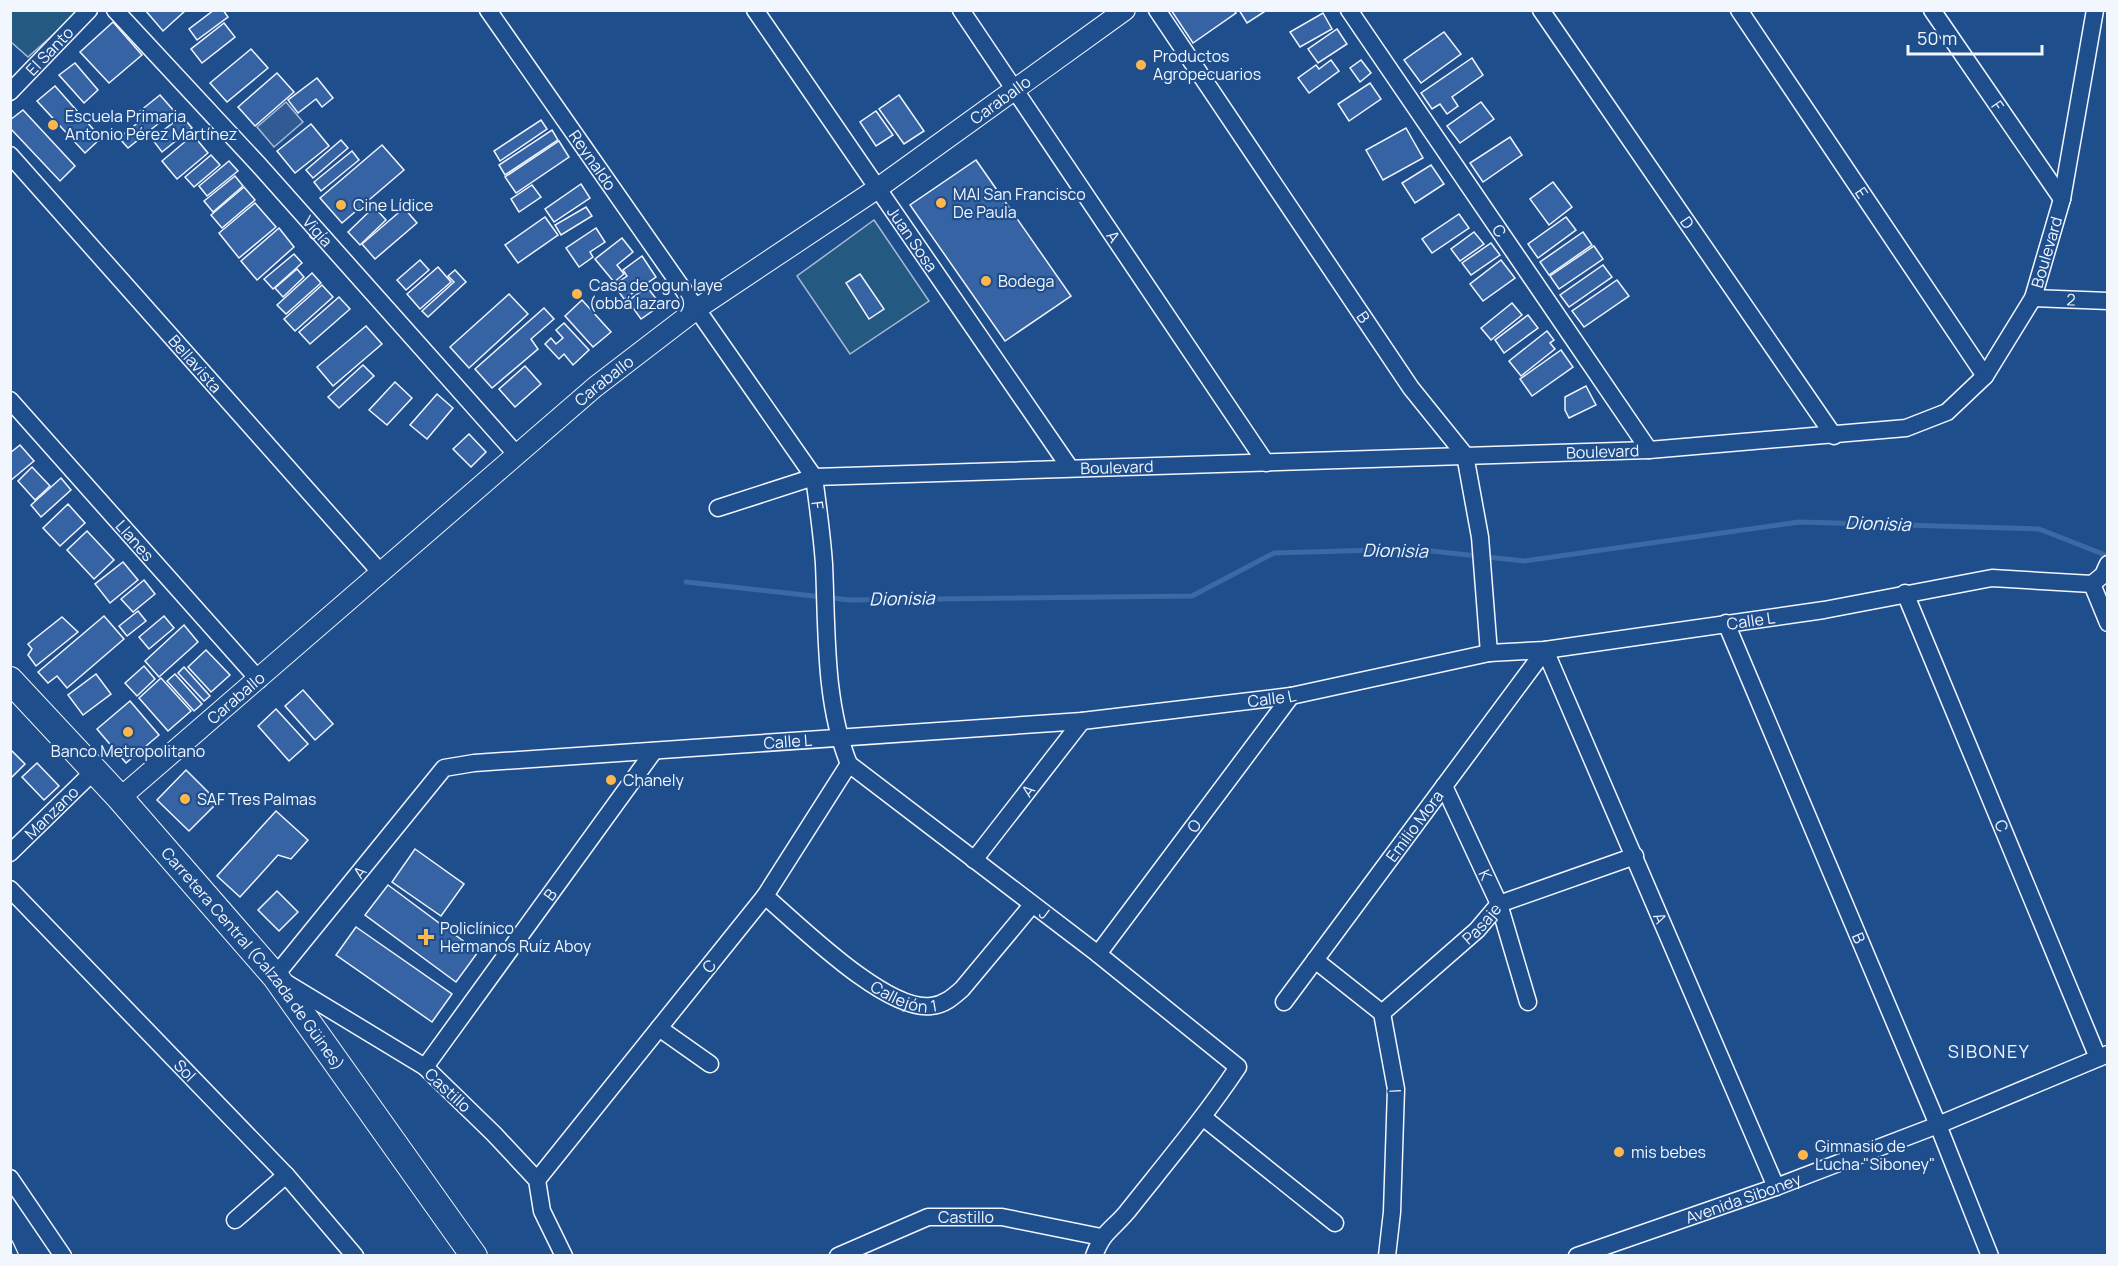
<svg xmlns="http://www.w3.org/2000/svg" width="2118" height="1266" viewBox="0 0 2118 1266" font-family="Manrope,sans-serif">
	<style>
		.green { fill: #245a82; stroke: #a8bbd7; stroke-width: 1.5 }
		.parking { fill: #305b95; stroke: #a8bbd7; stroke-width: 1.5 }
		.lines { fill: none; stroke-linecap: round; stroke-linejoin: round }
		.stream { stroke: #3b69a3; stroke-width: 5 }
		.building { fill: #3563a3; stroke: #f2f6ff; stroke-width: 1.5 }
		.minor-casing { stroke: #f2f6ff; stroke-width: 19 }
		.tertiary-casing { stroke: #f2f6ff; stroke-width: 22 }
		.primary-casing { stroke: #f2f6ff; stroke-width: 28 }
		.minor { stroke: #1f4e8c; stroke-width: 16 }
		.tertiary { stroke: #1f4e8c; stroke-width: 20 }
		.primary { stroke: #1f4e8c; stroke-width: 26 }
		.rail-casing { stroke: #f2f6ff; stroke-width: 7 }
		.rail { stroke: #1f4e8c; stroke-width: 4.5; stroke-dasharray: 14; stroke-linecap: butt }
		.poi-dot { fill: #ffb74d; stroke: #1f4e8c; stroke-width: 2 }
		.labels { text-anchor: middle; stroke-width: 4.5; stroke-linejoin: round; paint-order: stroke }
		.street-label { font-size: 16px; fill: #f2f6ff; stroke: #1f4e8c }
		.poi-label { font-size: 16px; fill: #f2f6ff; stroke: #1f4e8c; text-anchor: start }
		.water-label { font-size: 18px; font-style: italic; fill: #f2f6ff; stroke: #1f4e8c }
		.neighbourhood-label { font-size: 18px; letter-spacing: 1.5px; fill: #f2f6ff; stroke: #1f4e8c }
	</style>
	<rect width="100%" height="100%" fill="#1f4e8c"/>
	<!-- green -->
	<g class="green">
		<polygon points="11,11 80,11 28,57 11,42"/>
		<polygon points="874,220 929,301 850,354 797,276"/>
	</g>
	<!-- parking -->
	<polygon class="parking" points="286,102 303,122 274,147 257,127"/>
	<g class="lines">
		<!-- stream -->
		<polyline class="stream" points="686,582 850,600 1192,596 1274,553 1413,549 1524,561 1799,522 2039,529 2108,556"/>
	</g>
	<!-- building -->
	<g class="building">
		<polygon points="145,10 186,10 163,31"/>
		<polygon points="214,10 223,10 228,17 197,40 189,29"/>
		<polygon points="1171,10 1234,10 1236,13 1193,43"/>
		<polygon points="1239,10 1263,10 1264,12 1247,23"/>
		<polygon points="1323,13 1332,29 1300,47 1290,32"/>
		<polygon points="113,22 142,55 109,83 80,52"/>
		<polygon points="224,23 235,37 202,63 191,49"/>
		<polygon points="1337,29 1347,44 1318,63 1308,49"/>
		<polygon points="1444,32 1461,54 1421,83 1404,60"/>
		<polygon points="251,49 268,68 227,102 210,83"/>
		<polygon points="1472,58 1483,75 1452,97 1458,106 1447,114 1440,104 1432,109 1421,93"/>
		<polygon points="1331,60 1339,71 1309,93 1298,78 1316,65 1319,69"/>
		<polygon points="1361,60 1371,73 1360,82 1350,68"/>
		<polygon points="75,63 98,90 84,103 59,75"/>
		<polygon points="277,73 294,92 255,126 238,107"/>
		<polygon points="317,78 333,98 322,107 316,99 298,113 288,100"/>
		<polygon points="1370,83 1381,99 1349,121 1338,104"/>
		<polygon points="55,86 101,138 85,153 37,101"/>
		<polygon points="160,95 174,111 128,148 119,138 140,121 135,115"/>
		<polygon points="899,95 924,131 904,144 879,109"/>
		<polygon points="1481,102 1494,119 1460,143 1447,126"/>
		<polygon points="23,110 75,166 60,181 10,128 10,120"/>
		<polygon points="876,111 893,135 876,146 860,122"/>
		<polygon points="182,116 192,128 162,152 152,139"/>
		<polygon points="541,120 547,129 500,161 494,151"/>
		<polygon points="311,124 329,146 295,173 277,151"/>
		<polygon points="1406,128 1423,158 1383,180 1366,150"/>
		<polygon points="552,130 558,140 505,175 499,165"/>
		<polygon points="193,135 208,153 177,179 162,161"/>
		<polygon points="1510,137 1522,155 1483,182 1470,163"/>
		<polygon points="341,140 348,148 313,178 306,170"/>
		<polygon points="559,141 569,157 516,193 505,177"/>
		<polygon points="382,145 404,170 342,223 320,198"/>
		<polygon points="352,151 359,160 321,191 314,182"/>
		<polygon points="211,155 220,165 194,187 185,177"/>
		<polygon points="976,160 1071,296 1005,341 910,205"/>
		<polygon points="229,161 238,171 207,196 199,186"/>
		<polygon points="1431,165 1444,184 1415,203 1402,183"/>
		<polygon points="235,176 243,186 213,212 204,201"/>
		<polygon points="1553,182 1572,207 1549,225 1530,199"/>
		<polygon points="581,184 590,198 554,222 545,209"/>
		<polygon points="532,185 541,197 519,212 511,199"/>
		<polygon points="244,187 255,200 222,228 211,215"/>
		<polygon points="255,203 276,227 239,258 219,233"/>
		<polygon points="374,207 386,220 360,245 348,232"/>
		<polygon points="586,207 592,216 561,235 555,225"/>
		<polygon points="404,208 417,223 375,259 362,244"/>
		<polygon points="1459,214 1469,228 1432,253 1422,239"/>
		<polygon points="545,217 558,235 518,263 505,245"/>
		<polygon points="1566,217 1576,230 1538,258 1528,244"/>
		<polygon points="279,228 294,247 257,280 241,261"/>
		<polygon points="596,228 605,242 590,252 593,257 579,267 566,248"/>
		<polygon points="1474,232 1484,244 1460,261 1451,249"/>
		<polygon points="1583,232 1592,245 1549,275 1540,262"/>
		<polygon points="622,238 633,252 617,265 624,274 614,282 595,259"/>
		<polygon points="1491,243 1500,255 1471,275 1462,263"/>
		<polygon points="1594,246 1603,259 1559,289 1550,276"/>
		<polygon points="294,254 302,263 273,289 264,279"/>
		<polygon points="642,256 656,277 624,299 614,285 627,276 623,270"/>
		<polygon points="420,260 429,270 406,290 397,280"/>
		<polygon points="1501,260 1515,278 1483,301 1470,284"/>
		<polygon points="1603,265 1612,277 1569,307 1560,295"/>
		<polygon points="438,267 451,282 420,309 407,294"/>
		<polygon points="297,269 304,277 283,297 275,288"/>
		<polygon points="455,270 466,282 428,317 422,311 454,282 448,276"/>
		<polygon points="312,273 321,283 286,314 277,305"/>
		<polygon points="860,274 884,309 869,319 846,283"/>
		<polygon points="1617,280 1629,296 1584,327 1572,311"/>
		<polygon points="322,285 333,297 295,331 284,319"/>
		<polygon points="647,287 661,305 641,319 628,301"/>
		<polygon points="509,294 528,314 469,368 450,347"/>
		<polygon points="339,297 350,309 310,344 299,332"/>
		<polygon points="582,300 611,332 593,347 565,316"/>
		<polygon points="1512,303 1522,315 1491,340 1481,328"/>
		<polygon points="544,308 554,319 531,339 538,349 492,388 475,369"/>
		<polygon points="1528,315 1538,328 1504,353 1495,340"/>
		<polygon points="564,323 589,350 573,365 564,354 559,359 545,344 551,338 556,344 563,338 556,330"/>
		<polygon points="366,326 382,344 333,386 317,367"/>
		<polygon points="1547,331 1554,340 1550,343 1555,349 1521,376 1509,361"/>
		<polygon points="1561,350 1573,367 1532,396 1520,379"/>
		<polygon points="363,365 374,376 339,408 328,397"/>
		<polygon points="525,366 541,384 515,407 499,389"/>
		<polygon points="395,382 412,398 387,425 369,410"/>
		<polygon points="1586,386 1596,405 1569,418 1565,410 1565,397"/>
		<polygon points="437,394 453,408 427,439 410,425"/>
		<polygon points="469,434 486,452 471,467 453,449"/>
		<polygon points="20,445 34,461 10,481 10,453"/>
		<polygon points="32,467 50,486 35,500 18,481"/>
		<polygon points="61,478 71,490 41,517 31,505"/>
		<polygon points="68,504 85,523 60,546 43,528"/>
		<polygon points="87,531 114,560 94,579 67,550"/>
		<polygon points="123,562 138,580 110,603 95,584"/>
		<polygon points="144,580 155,594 133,612 121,599"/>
		<polygon points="138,611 146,621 127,636 119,626"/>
		<polygon points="104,616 124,639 67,688 57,676 48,683 38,672"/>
		<polygon points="164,616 174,628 149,649 139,637"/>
		<polygon points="62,617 78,632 36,666 28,655 32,649 28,644"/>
		<polygon points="184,625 198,642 159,677 145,661"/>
		<polygon points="206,650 230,675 211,692 188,667"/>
		<polygon points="144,666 155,679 137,696 125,683"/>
		<polygon points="184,667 210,696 204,701 178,673"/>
		<polygon points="96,674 111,694 83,715 68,695"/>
		<polygon points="175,674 202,704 194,711 167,681"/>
		<polygon points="161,678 191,711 168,731 139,698"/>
		<polygon points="303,690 333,724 315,740 285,706"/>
		<polygon points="130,701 159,735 126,763 97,729"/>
		<polygon points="276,709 308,744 289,761 258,726"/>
		<polygon points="10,749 25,764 10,779"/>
		<polygon points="37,763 59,786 44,800 22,777"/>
		<polygon points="186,770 218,802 189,831 157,800"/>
		<polygon points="276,811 308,840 291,859 278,855 240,897 217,876"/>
		<polygon points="415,849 464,884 441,916 392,882"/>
		<polygon points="388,885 478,952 456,982 365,915"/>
		<polygon points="277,891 298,912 279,931 258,910"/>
		<polygon points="356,927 452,994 432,1022 336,955"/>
	</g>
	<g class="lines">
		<defs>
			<g id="minor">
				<path id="s1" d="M115,10L258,164L517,455"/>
				<path id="s2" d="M488,10L814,477C818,506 822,535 824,564C827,630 824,703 849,764L765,896L537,1180"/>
				<path id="s3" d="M755,10L1070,468"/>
				<path id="s4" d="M961,10L1266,463"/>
				<path id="s5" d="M1157,10L1411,388L1465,455L1480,537L1489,653"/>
				<path id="s6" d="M1349,10L1649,450"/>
				<path id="s7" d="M1541,10L1834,436"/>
				<path id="s8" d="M1739,10L1985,376"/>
				<path id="s9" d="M1932,10L2062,199"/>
				<path id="s10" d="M10,92L89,10"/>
				<path id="s11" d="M10,155L381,573"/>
				<path id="s12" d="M2033,298L2108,301"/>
				<path id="s13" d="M10,400L259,680"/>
				<path id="s14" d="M718,508L814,477L1649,450L1906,428L1947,412L1985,376L2033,298L2062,199L2095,10"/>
				<polyline points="2092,584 2108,623"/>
				<polyline points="2092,584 2103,575 2108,564"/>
				<path id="s15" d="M1905,593L2098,1058"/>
				<path id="s16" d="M1726,623L1938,1125L1990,1256"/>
				<path id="s17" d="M849,764L1098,954L1238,1067C1204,1118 1165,1164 1127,1212C1112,1230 1103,1231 1094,1256"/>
				<path id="s18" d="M1444,786L1499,904L1528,1002"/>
				<path id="s19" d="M10,853L94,771"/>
				<path id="s20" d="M974,860L1082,721"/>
				<path id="s21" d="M10,889L286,1175L355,1256"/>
				<path id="s22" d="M765,896C799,925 886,1012 931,1006C944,1005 953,997 962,989L1032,905"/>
				<path id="s23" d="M1098,954L1291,696"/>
				<polyline points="1315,960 1382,1013 1396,1089 1392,1212 1387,1256"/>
				<path id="s24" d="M1284,1002L1545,650L1776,1187"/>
				<path id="s25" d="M1382,1013L1477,930L1499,904L1635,856"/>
				<polyline points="659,1028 710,1064"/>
				<path id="s26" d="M425,1067L654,751"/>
				<polyline points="1204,1118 1335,1223"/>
				<polyline points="10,1178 63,1256"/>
				<polyline points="235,1220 286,1175"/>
				<path id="s27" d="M564,1256L542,1211L537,1180L494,1134L425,1067L275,976L444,768L474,763L1082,721L1291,696L1489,653L1545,650L1824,610L1992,578L2092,584"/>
				<path id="s28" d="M838,1256L928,1217H1002L1101,1237"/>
				<path id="s29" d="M1577,1256L1776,1187L1938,1125L2108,1054"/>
			</g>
			<g id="tertiary">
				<path id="s30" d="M120,798L595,387L698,308L878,188L1125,10"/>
			</g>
			<g id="primary">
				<path id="s31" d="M10,680L120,798L275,976L474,1256"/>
			</g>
		</defs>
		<!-- minor casing -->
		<use href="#minor" class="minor-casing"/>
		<!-- tertiary casing -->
		<use href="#tertiary" class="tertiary-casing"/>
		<!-- primary casing -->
		<use href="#primary" class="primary-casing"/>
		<!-- minor -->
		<use href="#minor" class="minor"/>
		<!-- tertiary -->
		<use href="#tertiary" class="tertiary"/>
		<!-- primary -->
		<use href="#primary" class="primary"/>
		<defs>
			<polyline id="rail" points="10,1243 16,1256"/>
		</defs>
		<!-- rail casing -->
		<use href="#rail" class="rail-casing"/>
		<!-- rail -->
		<use href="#rail" class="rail"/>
	</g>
	<!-- markers -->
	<g class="poi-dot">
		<circle cx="1141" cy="65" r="6"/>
		<circle cx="53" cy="125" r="6"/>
		<circle cx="941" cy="203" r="6"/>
		<circle cx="341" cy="205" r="6"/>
		<circle cx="986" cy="281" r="6"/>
		<circle cx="577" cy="294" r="6"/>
		<circle cx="128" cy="732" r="6"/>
		<circle cx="611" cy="780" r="6"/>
		<circle cx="185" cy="799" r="6"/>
		<path d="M423 928h6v6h6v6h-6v6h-6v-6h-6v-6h6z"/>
		<circle cx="1619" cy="1152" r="6"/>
		<circle cx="1803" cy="1155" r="6"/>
	</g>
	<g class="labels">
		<!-- street labels -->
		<g class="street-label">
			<text dy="6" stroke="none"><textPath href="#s10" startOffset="57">El Santo</textPath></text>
			<text dy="6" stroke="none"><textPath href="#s30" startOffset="1125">Caraballo</textPath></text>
			<text dy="6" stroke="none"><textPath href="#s9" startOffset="116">F</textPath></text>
			<text dy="6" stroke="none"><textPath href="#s2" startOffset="183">Reynaldo</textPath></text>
			<text dy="6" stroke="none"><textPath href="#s8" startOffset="220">E</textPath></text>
			<text dy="6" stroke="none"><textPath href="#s7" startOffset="258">D</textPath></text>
			<text dy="6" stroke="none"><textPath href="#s6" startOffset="267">C</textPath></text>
			<text dy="6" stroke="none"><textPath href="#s1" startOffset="300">Vigía</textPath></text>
			<text dy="6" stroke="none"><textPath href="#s4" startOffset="273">A</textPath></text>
			<text dy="6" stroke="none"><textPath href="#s3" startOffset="278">Juan Sosa</textPath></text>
			<text dy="6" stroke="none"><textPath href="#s14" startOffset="1430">Boulevard</textPath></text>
			<text dy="6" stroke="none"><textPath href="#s12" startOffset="38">2</textPath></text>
			<text dy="6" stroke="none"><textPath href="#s5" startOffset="370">B</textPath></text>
			<text dy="6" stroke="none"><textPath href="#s11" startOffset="279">Bellavista</textPath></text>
			<text dy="6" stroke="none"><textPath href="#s30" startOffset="639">Caraballo</textPath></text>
			<text dy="6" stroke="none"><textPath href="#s14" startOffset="890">Boulevard</textPath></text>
			<text dy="6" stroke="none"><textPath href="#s14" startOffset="404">Boulevard</textPath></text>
			<text dy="6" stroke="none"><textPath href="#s2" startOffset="598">F</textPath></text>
			<text dy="6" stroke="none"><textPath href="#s13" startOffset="188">Llanes</textPath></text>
			<text dy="6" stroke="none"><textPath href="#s27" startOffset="2001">Calle L</textPath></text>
			<text dy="6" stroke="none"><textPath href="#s27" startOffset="1515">Calle L</textPath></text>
			<text dy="6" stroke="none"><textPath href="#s30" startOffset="153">Caraballo</textPath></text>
			<text dy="6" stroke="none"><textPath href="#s27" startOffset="1029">Calle L</textPath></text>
			<text dy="6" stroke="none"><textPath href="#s20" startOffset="88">A</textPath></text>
			<text dy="6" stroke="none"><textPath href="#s19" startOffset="58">Manzano</textPath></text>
			<text dy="6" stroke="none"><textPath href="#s23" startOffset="160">O</textPath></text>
			<text dy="6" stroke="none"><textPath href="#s15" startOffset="252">C</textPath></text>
			<text dy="6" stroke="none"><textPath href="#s24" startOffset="219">Emilio Mora</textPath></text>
			<text dy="6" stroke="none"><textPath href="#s27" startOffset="550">A</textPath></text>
			<text dy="6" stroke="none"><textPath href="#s18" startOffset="98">K</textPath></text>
			<text dy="6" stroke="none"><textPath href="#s26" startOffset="213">B</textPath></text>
			<text dy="6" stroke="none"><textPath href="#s17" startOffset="246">J</textPath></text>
			<text dy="6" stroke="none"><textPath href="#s24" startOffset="730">A</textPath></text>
			<text dy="6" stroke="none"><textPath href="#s25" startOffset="134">Pasaje</textPath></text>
			<text dy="6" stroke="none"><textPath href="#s16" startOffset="342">B</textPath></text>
			<text dy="6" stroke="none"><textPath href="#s31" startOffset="370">Carretera Central (Calzada de Güines)</textPath></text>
			<text transform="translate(709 966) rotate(-51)" y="6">C</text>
			<text dy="6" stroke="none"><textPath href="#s22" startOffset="174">Callejón 1</textPath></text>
			<text dy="6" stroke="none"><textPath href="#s21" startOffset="252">Sol</textPath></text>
			<text transform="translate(448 1090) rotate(43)" y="6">Castillo</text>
			<text transform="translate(1395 1091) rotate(-93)" y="6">I</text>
			<text dy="6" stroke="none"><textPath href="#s29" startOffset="176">Avenida Siboney</textPath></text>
			<text dy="6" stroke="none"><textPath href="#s28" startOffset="136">Castillo</textPath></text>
		</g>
		<!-- poi labels -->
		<g class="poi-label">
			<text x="1153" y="62">Productos<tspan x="1153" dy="18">Agropecuarios</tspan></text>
			<text x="65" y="122">Escuela Primaria<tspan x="65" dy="18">Antonio Pérez Martínez</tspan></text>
			<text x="953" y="200">MAI San Francisco<tspan x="953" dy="18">De Paula</tspan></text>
			<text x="353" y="211">Cine Lídice</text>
			<text x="998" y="287">Bodega</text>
			<text x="589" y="291">Casa de ogun laye<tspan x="589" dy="18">(obbá lazaro)</tspan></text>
			<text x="128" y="757" text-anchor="middle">Banco Metropolitano</text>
			<text x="623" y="786">Chanely</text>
			<text x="197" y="805">SAF Tres Palmas</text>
			<text x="440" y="934">Policlínico<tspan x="440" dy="18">Hermanos Ruíz Aboy</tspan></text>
			<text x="1815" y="1152">Gimnasio de<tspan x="1815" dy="18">Lucha "Siboney"</tspan></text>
			<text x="1631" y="1158">mis bebes</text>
		</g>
		<!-- water labels -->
		<g class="water-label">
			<text transform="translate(1878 524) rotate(2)" y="6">Dionisia</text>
			<text transform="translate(1395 551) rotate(1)" y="6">Dionisia</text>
			<text transform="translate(902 599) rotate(-1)" y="6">Dionisia</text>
		</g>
		<!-- neighbourhood labels -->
		<g class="neighbourhood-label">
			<text x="1989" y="1058">SIBONEY</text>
		</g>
	</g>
	<!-- border -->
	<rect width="2118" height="1266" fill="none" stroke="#f2f6ff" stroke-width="24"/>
	<!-- scale -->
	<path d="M1908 45v9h134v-9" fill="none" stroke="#f2f6ff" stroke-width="3"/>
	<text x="1917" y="45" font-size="18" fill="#f2f6ff" stroke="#1f4e8c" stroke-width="4.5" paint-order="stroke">50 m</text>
</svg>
